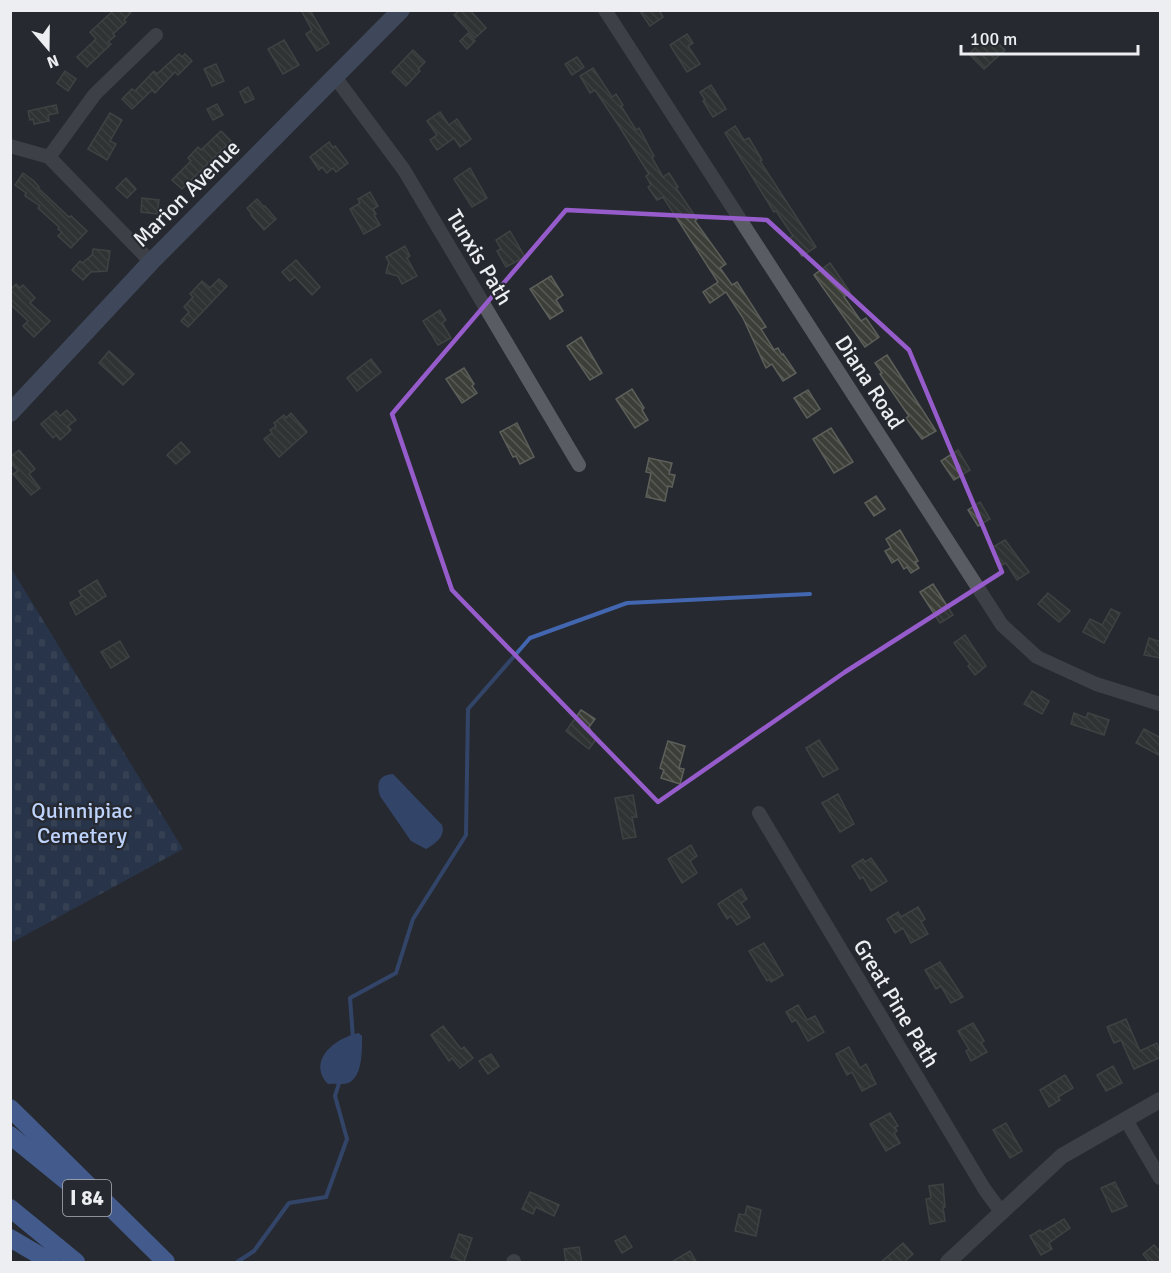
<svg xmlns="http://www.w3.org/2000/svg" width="1171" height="1273" viewBox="0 0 1171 1273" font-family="Signika,sans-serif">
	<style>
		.cemetery { fill: url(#cemetery-stones) }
		.water { fill: #4266af }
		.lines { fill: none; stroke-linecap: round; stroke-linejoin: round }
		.stream { stroke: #4266af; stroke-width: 4 }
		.building { fill: url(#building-back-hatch); stroke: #5d605a; stroke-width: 1.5 }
		.minor { stroke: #595c62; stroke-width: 14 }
		.tertiary { stroke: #595c62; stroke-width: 16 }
		.secondary { stroke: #5d6e90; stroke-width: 18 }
		.motorway { stroke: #6597fc; stroke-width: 18 }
		.marked { fill: none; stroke: #975ccc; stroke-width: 4.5; stroke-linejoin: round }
		.labels { text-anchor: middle; stroke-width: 4.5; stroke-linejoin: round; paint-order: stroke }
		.shield { fill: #26292f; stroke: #b1b3b8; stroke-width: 1.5 }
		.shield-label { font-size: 21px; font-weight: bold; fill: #eceef2 }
		.street-label { font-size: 22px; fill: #eceef2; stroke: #26292f }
		.park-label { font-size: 22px; fill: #bdd3fb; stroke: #26292f }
	</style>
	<defs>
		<pattern id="cemetery-stones" width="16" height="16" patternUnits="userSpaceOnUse" patternTransform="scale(1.5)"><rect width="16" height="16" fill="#2c4068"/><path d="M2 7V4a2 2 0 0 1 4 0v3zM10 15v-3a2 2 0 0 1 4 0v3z" fill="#4b5c7e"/></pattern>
		<pattern id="building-back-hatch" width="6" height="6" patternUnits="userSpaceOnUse" patternTransform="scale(1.5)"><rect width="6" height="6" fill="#3c3e38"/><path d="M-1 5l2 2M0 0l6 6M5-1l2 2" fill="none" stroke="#585a55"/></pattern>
	</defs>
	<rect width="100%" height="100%" fill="#26292f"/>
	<!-- cemetery -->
	<polygon class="cemetery" points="11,568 183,849 13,942 10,936"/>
	<!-- water -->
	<g class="water">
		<path d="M393,774L442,825C446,836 435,844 426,849L411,841L380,796C376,783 379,775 393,774Z"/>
		<path d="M359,1033L362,1036C362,1049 363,1077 348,1083C342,1085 334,1083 328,1084C306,1060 337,1037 359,1033Z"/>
	</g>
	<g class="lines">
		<!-- stream -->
		<g class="stream">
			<polyline points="353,1038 350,998 396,973 413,919 466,835 468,709 530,638 627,603 810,594"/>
			<polyline points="237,1262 254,1251 289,1203 326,1197 347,1139 335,1096 340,1080"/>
		</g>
	</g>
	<!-- building -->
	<g class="building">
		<polygon points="114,10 133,10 124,20 126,22 113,34 115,36 108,42 111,44 87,67 77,57 96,39 90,32"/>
		<polygon points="301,10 310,10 329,43 317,51 306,34 312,30"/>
		<polygon points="460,10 470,10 486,28 475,38 454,15"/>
		<polygon points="639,10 659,10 663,17 650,26"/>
		<polygon points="468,33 475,41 467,49 460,41"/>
		<polygon points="687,34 693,43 688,46 700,64 687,72 670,45"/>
		<polygon points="989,34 1005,50 984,69 969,54"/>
		<polygon points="284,40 299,65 283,74 268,49"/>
		<polygon points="413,50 425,62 418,69 420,71 406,86 392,72"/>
		<polygon points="179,54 182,57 185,54 192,61 178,75 175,72 155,93 152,90 132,109 122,99 132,89 135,91 154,71 157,74"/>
		<polygon points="577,57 584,67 572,75 565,64"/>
		<polygon points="216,64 224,81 212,86 204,69"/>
		<polygon points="593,68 612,97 616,94 623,105 621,106 636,130 639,128 654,156 652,158 663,177 669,173 678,187 676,188 697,219 695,221 726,264 720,268 732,285 737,282 766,327 761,329 774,350 778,348 782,355 783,354 796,373 783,381 772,364 766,368 743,318 726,292 710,303 703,292 718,282 663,197 657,200 648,187 651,185 646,176 649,174 619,126 595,90 590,93 580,76"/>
		<polygon points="65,71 76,79 68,91 57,83"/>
		<polygon points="711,85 726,109 713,117 703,101 705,100 700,92"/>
		<polygon points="248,87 254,99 245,103 240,92"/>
		<polygon points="217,104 223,115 213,120 207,109"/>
		<polygon points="56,105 58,113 48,115 49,121 34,124 33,119 30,120 28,111"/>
		<polygon points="440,112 449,125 457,119 471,139 460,147 454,138 437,150 430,140 437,135 427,121"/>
		<polygon points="110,113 122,120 110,141 116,144 107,160 88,149"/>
		<polygon points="735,126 744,140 749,138 762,160 760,161 816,247 802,256 790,238 793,236 776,211 774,212 725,133"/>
		<polygon points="221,131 231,141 182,189 172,180 191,161 188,158 198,147 201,150"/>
		<polygon points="329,142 333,148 335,146 348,163 336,172 333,168 327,173 322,167 319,170 310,157"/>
		<polygon points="470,168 487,198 472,207 454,179"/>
		<polygon points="23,173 34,181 39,187 38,188 69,217 71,216 87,231 71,248 58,236 62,232 58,229 59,227 38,208 40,206 25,196 26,193 15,185"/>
		<polygon points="126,178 136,189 127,198 116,188"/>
		<polygon points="370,192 378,206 373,209 376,214 374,215 380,225 364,234 350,209 360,203 358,199"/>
		<polygon points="142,198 159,200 157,214 141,212"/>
		<polygon points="257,199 264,207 265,206 276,219 264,230 251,215 252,214 247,208"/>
		<polygon points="510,231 525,257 506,267 497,251 501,249 496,240"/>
		<polygon points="405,246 410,256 407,258 417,276 402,284 398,276 386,273 389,262 386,257"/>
		<polygon points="93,249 110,251 107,271 91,272 83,280 72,270 80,261 82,263 92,255"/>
		<polygon points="296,260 320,287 312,295 295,277 290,281 282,272"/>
		<polygon points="830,263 850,292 844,297 861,321 866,318 879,337 865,347 814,275"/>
		<polygon points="551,276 563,295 556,300 563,311 550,319 530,289"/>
		<polygon points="219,279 227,286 188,327 181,321 189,312 184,307 193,297 190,294 202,281 210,288"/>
		<polygon points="16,284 20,288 23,285 35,298 30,303 50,321 34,337 23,326 28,321 10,304 10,290"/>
		<polygon points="440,310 446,320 442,323 451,338 438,345 423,321"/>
		<polygon points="581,337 602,373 590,380 567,346"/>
		<polygon points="109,351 134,374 123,385 99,363"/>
		<polygon points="887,355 936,431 922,439 906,418 909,416 880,374 882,373 875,363"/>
		<polygon points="371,359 381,372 357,391 347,378"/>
		<polygon points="464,368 474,384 472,386 477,393 462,403 446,379"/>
		<polygon points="632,389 644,408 642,410 648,420 635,428 616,399"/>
		<polygon points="808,390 820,409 807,418 794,398"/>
		<polygon points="67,410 76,420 68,426 71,430 60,440 56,435 53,438 41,424 56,411 60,416"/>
		<polygon points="291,413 307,432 279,457 264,439 272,433 270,430 276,426 274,423 284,415 286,418"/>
		<polygon points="517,423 534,457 520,464 516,456 513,457 500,432"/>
		<polygon points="831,428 853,462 834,473 813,439"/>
		<polygon points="181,442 190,452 176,464 167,455"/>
		<polygon points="19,450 35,469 29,474 40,488 31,495 13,474 18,471 10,462 10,457"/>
		<polygon points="958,450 970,470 954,480 941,461"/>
		<polygon points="649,458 672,463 669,474 675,475 672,487 668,486 665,501 646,497 651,473 646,472"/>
		<polygon points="876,496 885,509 874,516 865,503"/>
		<polygon points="980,502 990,519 978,526 968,510"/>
		<polygon points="900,530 918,561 915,562 919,568 911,573 907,567 904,569 898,559 892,563 885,551 891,548 886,539"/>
		<polygon points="1005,540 1029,572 1017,580 1006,563 1002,565 991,548"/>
		<polygon points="97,580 106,596 76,615 70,603 82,596 79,591"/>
		<polygon points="933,584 953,615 940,623 920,592"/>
		<polygon points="1048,593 1070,611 1059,622 1038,604"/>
		<polygon points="1111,609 1120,613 1104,643 1083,632 1090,619 1102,625"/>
		<polygon points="965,635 986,666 975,675 968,666 970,664 954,643"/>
		<polygon points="1149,638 1161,642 1161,658 1144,655"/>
		<polygon points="120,641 129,657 111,668 101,652"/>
		<polygon points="1032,691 1049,701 1042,714 1024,704"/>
		<polygon points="581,710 595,719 589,727 593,735 597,738 589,749 566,731"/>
		<polygon points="1074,713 1086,718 1088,713 1109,720 1104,735 1071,724"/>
		<polygon points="1144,729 1161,738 1161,756 1136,743"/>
		<polygon points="819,740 838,769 823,777 806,748"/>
		<polygon points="668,741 685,746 679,768 684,769 680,784 661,778 664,770 660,768"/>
		<polygon points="838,794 854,824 840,832 822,803"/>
		<polygon points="633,795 637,817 632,817 636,837 623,839 615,798"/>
		<polygon points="691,845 697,856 690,861 697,873 682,883 668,859"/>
		<polygon points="871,858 887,881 871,891 863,877 860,879 852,866 863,859 865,862"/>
		<polygon points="741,889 747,899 741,903 750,917 737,925 731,916 727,919 718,904"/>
		<polygon points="918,907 925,919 921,922 928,934 911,943 903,928 895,933 887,919 898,912 901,917"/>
		<polygon points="764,943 783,975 771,982 770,979 767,981 749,951"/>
		<polygon points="940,962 963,997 951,1003 941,986 936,989 925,970"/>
		<polygon points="798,1005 807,1020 815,1016 824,1032 808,1041 796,1020 792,1022 786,1012"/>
		<polygon points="1126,1019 1140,1051 1157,1043 1161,1057 1134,1069 1121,1040 1114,1043 1107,1027"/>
		<polygon points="973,1023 984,1041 981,1043 987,1052 971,1061 966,1051 969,1049 958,1031"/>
		<polygon points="443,1026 461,1049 464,1047 473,1058 460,1068 452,1058 449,1061 431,1035"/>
		<polygon points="849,1047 860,1068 866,1064 876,1084 862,1091 852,1072 847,1075 836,1054"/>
		<polygon points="491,1054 499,1066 488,1074 479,1061"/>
		<polygon points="1113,1066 1122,1083 1106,1091 1097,1075"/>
		<polygon points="1065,1075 1073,1088 1058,1097 1060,1100 1049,1107 1040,1090"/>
		<polygon points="890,1113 898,1126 895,1127 897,1131 894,1133 900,1143 886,1151 870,1124"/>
		<polygon points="1006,1123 1022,1151 1010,1158 993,1130"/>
		<polygon points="1115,1182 1127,1206 1112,1212 1101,1188"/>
		<polygon points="943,1184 945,1207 943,1207 945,1221 930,1224 926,1199 931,1198 929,1186"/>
		<polygon points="530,1192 559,1205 554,1216 536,1207 533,1214 522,1209"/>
		<polygon points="747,1206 761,1210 756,1236 735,1231 739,1214 745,1215"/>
		<polygon points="1064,1219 1070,1228 1049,1243 1052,1249 1041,1255 1030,1236 1040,1230 1042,1232"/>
		<polygon points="459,1234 472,1238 464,1262 451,1257"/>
		<polygon points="625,1236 632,1247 622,1253 615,1241"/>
		<polygon points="903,1243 913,1254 903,1263 880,1263"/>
		<polygon points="1154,1245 1161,1253 1161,1263 1150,1263 1143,1254"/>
		<polygon points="579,1247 582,1263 566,1263 564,1249"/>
		<polygon points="690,1251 697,1263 670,1263"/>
	</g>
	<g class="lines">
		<!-- minor -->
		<g class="minor">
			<polyline points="605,10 1002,625 1037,657 1096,684 1160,704"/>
			<polyline points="335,77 404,170 579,465"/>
			<polyline points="10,146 49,157 151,262"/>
			<polyline points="49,157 95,94 156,35"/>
			<polyline points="759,813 985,1190 1002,1213"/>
			<polyline points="1126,1120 1160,1178"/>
			<polyline points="513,1262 514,1261"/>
		</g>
		<!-- tertiary -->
		<polyline class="tertiary" points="948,1262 1062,1156 1160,1100"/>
		<!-- secondary -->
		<polyline class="secondary" points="10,413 151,262 401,10"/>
		<!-- motorway -->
		<g class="motorway">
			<polyline points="10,1108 166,1262"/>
			<polyline points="10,1135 91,1201"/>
			<polyline points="10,1208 76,1262"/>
			<polyline points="10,1238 51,1262"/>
		</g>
	</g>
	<!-- marked area -->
	<path d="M0 0H1171V1273H0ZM566,210L767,220L909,350L1002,572L845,672L658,802L452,590L392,414Z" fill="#26292f" fill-opacity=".55" fill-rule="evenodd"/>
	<path class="marked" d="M566,210L767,220L909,350L1002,572L845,672L658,802L452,590L392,414Z"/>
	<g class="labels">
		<!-- shield labels -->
		<rect class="shield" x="63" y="1180" width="48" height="36" rx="4.5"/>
		<g class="shield-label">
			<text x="87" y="1205">I 84</text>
		</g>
		<!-- street labels -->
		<g class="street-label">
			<text transform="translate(186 193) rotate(-45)" y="8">Marion Avenue</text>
			<text transform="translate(480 257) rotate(59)" y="8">Tunxis Path</text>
			<text transform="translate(870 382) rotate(57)" y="8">Diana Road</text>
			<text transform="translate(897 1003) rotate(59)" y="8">Great Pine Path</text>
		</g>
		<!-- park labels -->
		<g class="park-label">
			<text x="82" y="818">Quinnipiac<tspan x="82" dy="25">Cemetery</tspan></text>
		</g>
	</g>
	<!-- border -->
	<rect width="1171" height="1273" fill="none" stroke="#eceef2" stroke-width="24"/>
	<!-- north arrow -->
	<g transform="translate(48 48) rotate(160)" stroke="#26292f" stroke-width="4.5" paint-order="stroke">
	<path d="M0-4.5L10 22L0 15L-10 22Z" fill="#eceef2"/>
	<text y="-9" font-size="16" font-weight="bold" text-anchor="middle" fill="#eceef2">N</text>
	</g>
	<!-- scale -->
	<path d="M961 45v9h177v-9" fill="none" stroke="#eceef2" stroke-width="3"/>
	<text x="970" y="45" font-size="18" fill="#eceef2" stroke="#26292f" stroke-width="4.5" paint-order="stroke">100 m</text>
</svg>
